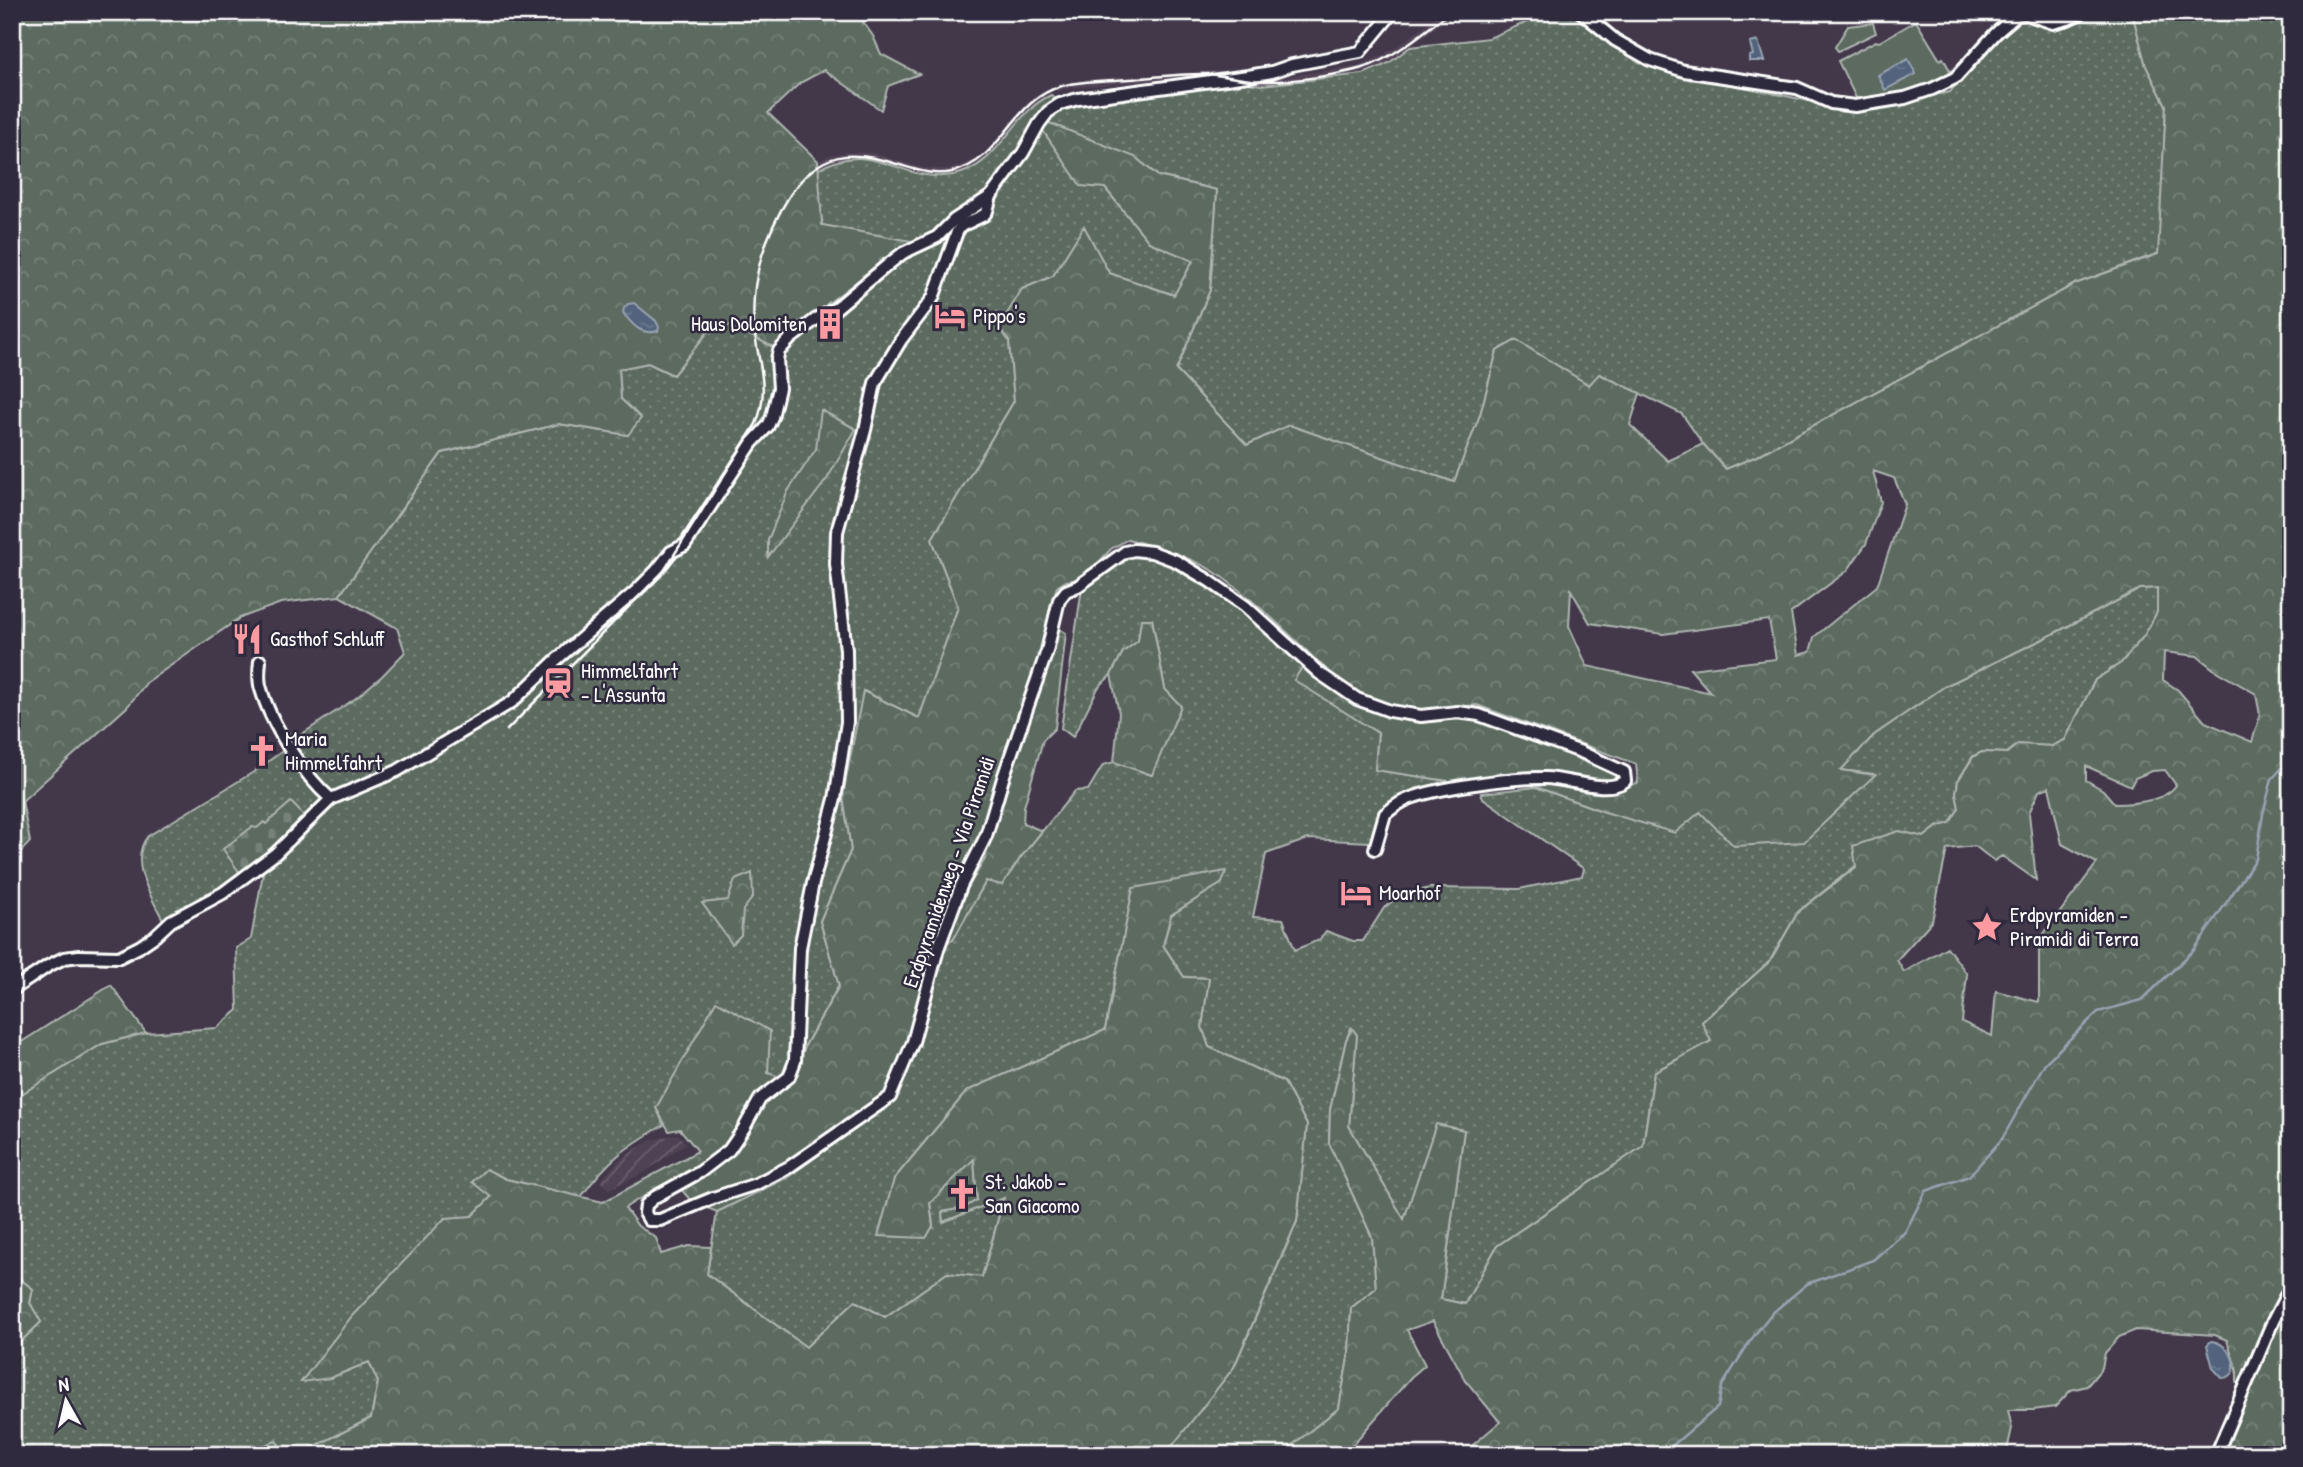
<svg xmlns="http://www.w3.org/2000/svg" width="2303" height="1467" viewBox="0 0 2303 1467" font-family="'Patrick Hand',sans-serif">
	<style>
		.built { fill: #504254 }
		.industrial { fill: url(#industrial-furrows) }
		.grass { fill: url(#grass-dots); stroke: #aeb5b0; stroke-width: 2 }
		.forest { fill: url(#forest-crowns); stroke: #aeb5b0; stroke-width: 2; fill-rule: evenodd }
		.cemetery { fill: url(#cemetery-stones); stroke: #aeb5b0; stroke-width: 2 }
		.park { fill: #5d6b61; stroke: #aeb5b0; stroke-width: 2 }
		.water { fill: url(#water-ripples); stroke: #97a2b1; stroke-width: 2 }
		.lines { fill: none; stroke-linecap: round; stroke-linejoin: round }
		.stream { stroke: #97a2b1; stroke-width: 2.5 }
		.street-casing { stroke: #fff; stroke-width: 16 }
		.street { stroke: #2f2a3d; stroke-width: 10 }
		.rail { stroke: #fff; stroke-width: 2.5 }
		.labels { text-anchor: middle; stroke-width: 5; stroke-linejoin: round; paint-order: stroke }
		.poi-label { font-size: 21px; fill: #fff; stroke: #2f2a3d; text-anchor: start }
		.street-label { font-size: 21px; fill: #fff; stroke: #2f2a3d }
	</style>
	<defs>
		<pattern id="industrial-furrows" width="10" height="10" patternUnits="userSpaceOnUse" patternTransform="scale(1.75)"><rect width="10" height="10" fill="#504254"/><path d="M-1 1l2-2M0 10L10 0M9 11l2-2" fill="none" stroke="#6a5e6e"/></pattern>
		<pattern id="grass-dots" width="8" height="8" patternUnits="userSpaceOnUse" patternTransform="scale(1.75)"><rect width="8" height="8" fill="#5d6b61"/><path d="M2 2h.1M6 6h.1" fill="none" stroke="#758179" stroke-width="1.8" stroke-linecap="round"/></pattern>
		<pattern id="forest-crowns" width="20" height="18" patternUnits="userSpaceOnUse" patternTransform="scale(1.75)"><rect width="20" height="18" fill="#5d6b61"/><path d="M2 6a3 3 0 1 1 6 0M12 15a3 3 0 1 1 6 0" fill="none" stroke="#758179"/></pattern>
		<pattern id="cemetery-stones" width="16" height="16" patternUnits="userSpaceOnUse" patternTransform="scale(1.75)"><rect width="16" height="16" fill="#5d6b61"/><path d="M2 7V4a2 2 0 0 1 4 0v3zM10 15v-3a2 2 0 0 1 4 0v3z" fill="#758179"/></pattern>
		<pattern id="water-ripples" width="26" height="14" patternUnits="userSpaceOnUse" patternTransform="scale(1.75)"><rect width="26" height="14" fill="#52647d"/><path d="M2 4q2-2 4 0t4 0M15 11q2-2 4 0t4 0" fill="none" stroke="#6c7b90"/></pattern>
	</defs>
	<rect width="100%" height="100%" fill="#42384a"/>
	<filter id="ink" filterUnits="userSpaceOnUse"><feTurbulence type="fractalNoise" baseFrequency=".0143" numOctaves="2"/><feDisplacementMap in="SourceGraphic" scale="14" xChannelSelector="R" yChannelSelector="G"/><feConvolveMatrix kernelMatrix="1 2 1 2 8 2 1 2 1" color-interpolation-filters="sRGB"/></filter>
	<g filter="url(#ink)">
		<!-- built -->
		<g class="built">
			<polygon points="1441,12 1456,12 1389,63 1363,74 1261,85 1242,82 1356,66 1383,55 1406,40"/>
			<polygon points="1215,71 1230,73 1071,88 1056,91 1055,86 1060,83 1089,79"/>
			<polygon points="1045,90 1051,95 1039,100 987,160 960,173 936,176 920,173 872,159 802,175 818,161 830,155 848,152 873,153 923,168 950,169 970,162 986,152 1028,101"/>
		</g>
		<!-- industrial -->
		<polygon class="industrial" points="677,1134 687,1143 642,1174 609,1189 600,1182 619,1160 650,1140"/>
		<!-- grass -->
		<g class="grass">
			<path d="M1551,12H1568L1642,62L1689,75L1818,103L1852,109L1950,92L2013,14L2053,20L2072,12H2132L2146,66L2166,105L2159,253L2075,284L1757,456L1726,469L1703,444L1682,414L1600,374L1589,385L1516,341L1497,351L1480,415L1454,482L1289,425L1247,445L1176,370L1210,290L1217,190L1158,176L1135,157L1105,188L1149,242L1193,260L1175,295L1109,273L1084,227L1053,276L1022,289L1009,341L1014,401L932,539L958,607L919,719L864,691L843,795L851,850L820,921L839,985L806,1044L792,1081L768,1074L656,1107L664,1125C624,1148 608,1160 581,1197L506,1179L486,1170L492,1197L472,1216L330,1378L369,1362L378,1382L371,1418L298,1455H287L276,1441L240,1455H12V1350L41,1322L30,1303L33,1289L12,1273V1100L102,1044L146,1033L217,1028L238,1010L236,948L251,939L263,873L164,922C152,897 127,862 148,836L252,773L284,750L296,738L356,698L382,676L405,652L397,628L339,596L442,453L559,424L628,435L621,399L619,369L648,363L673,375L711,328L730,325L777,349L827,304L910,241L822,225L817,170C875,137 900,184 953,175C1000,167 1011,113 1051,95L1058,100L1242,82L1261,85L1363,74L1389,63L1410,47L1489,38Z"/>
			<path d="M1138,554L1146,559C1175,548 1280,642 1305,663L1295,680L1378,733L1375,770L1455,782L1395,799L1379,810L1370,842L1308,839L1266,854L1253,917L1283,919L1295,950L1319,940L1326,931L1353,941H1363L1384,908L1400,895L1430,888L1519,889L1582,876L1584,869L1483,798L1481,793L1536,787L1605,812H1700L1874,774L1840,770L1874,735L1945,686L2041,640L2140,589L2158,588L2157,612L2144,636L2121,663L2095,680L2065,740L2052,746H2036L2007,753L1982,752L1973,756L1958,781L1956,793L1959,808L1950,823L1937,827L1924,837L1899,831L1798,912L1770,961L1702,1022L1712,1041L1654,1072L1643,1146L1497,1246L1465,1304L1441,1299L1464,1130L1436,1125L1404,1220L1349,1126L1357,1035L1351,1028L1346,1040L1330,1110L1329,1143L1372,1237L1376,1288L1351,1308L1349,1353L1339,1408L1280,1455H1165L1234,1367L1297,1222L1307,1125L1284,1082L1209,1047L1202,1027L1209,978L1184,977L1163,945L1171,915L1222,883L1133,889L1105,1030L967,1091L894,1179L933,1226L930,1203L974,1158L977,1200L964,1208L942,1212L943,1222L1004,1197L982,1277L947,1273L885,1317L855,1301L806,1347L707,1274L717,1212L788,1177L891,1103L908,1065L945,943L953,940L986,881L1002,884L1021,857L1075,791L1088,790L1103,765L1114,762L1151,775L1165,689L1152,619H1142L1138,641L1123,652L1111,675L1098,688L1073,737L1061,728L1082,588L1128,555Z"/>
		</g>
		<!-- forest -->
		<g class="forest">
			<polygon points="12,12 856,12 873,36 881,54 919,74 888,86 881,110 824,70 800,83 768,113 818,161 822,225 911,241 827,304 777,349 730,325 711,328 673,375 648,363 619,369 621,399 641,418 628,435 559,424 442,453 339,596 281,603 240,618 147,682 127,707 22,801 30,842 12,861"/>
			<path d="M2132,12H2291V1282L2241,1389L2237,1382V1370L2227,1340L2215,1335L2136,1330L2119,1337L2105,1353L2102,1368L2087,1386L2071,1390L2055,1407L2033,1410H2008L2012,1428L2006,1455H1461L1500,1422L1466,1381L1433,1321L1407,1330L1425,1365L1411,1377L1344,1455H1280L1339,1408L1349,1353L1351,1308L1376,1288L1372,1237L1329,1143L1330,1110L1346,1040L1352,1028L1357,1035L1349,1126L1404,1219L1436,1124L1464,1130L1441,1299L1465,1304L1497,1246L1643,1146L1654,1072L1711,1041L1702,1022L1770,961L1798,912L1856,867L1853,846L1899,831L1924,837L1937,827L1950,823L1959,808L1956,793L1958,781L1973,757L1982,752L2007,753L2018,744L2052,746L2065,740L2095,680L2121,663L2144,636L2157,612V588L2140,589L2041,640L1945,686L1874,735L1841,770L1875,775L1804,842L1734,846L1700,812L1675,833L1605,812L1536,787C1560,778 1582,790 1607,791C1619,792 1626,785 1638,783L1636,764L1477,705C1448,707 1420,715 1392,708C1349,697 1319,662 1288,633C1268,614 1245,594 1222,577C1196,558 1159,548 1128,539L1111,549L1097,564L1074,580L1066,581L1057,587L1051,603L1042,652L1000,769L975,855L908,1044L884,1097L891,1103L788,1177L717,1212L692,1202L680,1188L701,1176L764,1101L792,1081L806,1044L839,986L820,921L851,850L843,795L863,691L919,718L958,607L932,539L1014,401L1009,341L999,327L1022,289L1053,276L1084,226L1109,273L1174,295L1193,261L1149,242L1105,188L1081,186L1041,128L1047,122L1135,157L1158,176L1217,190L1210,290L1176,370L1247,445L1289,425L1454,482L1480,415L1497,351L1516,340L1589,385L1599,374L1640,393L1630,425L1668,461L1703,444L1726,469L1757,456L2075,284L2158,254L2166,105L2146,66ZM1873,471L1894,478L1905,504L1877,586L1814,637L1810,652L1798,655L1791,613L1847,571L1866,544L1881,502ZM1571,590L1590,623L1663,634L1769,620L1776,659L1690,669L1711,693L1587,666L1569,626ZM2164,652L2197,656L2216,671L2256,694L2260,715L2252,742L2205,722L2178,690L2163,680ZM2086,766L2131,786L2135,778L2152,771L2165,770L2176,785C2166,801 2133,804 2115,804L2103,790L2086,780ZM2049,787L2062,844L2097,863L2039,940V1002L1996,991L1992,1036L1962,1022L1967,974L1947,947L1904,972L1897,960L1932,921L1947,849L1975,846L1994,861L2002,856L2036,880L2029,813L2039,791Z"/>
			<polygon points="821,410 856,429 827,479 768,557 768,540 788,491 816,449"/>
			<polygon points="1141,619 1152,619 1165,689 1181,706 1152,775 1114,762 1119,713 1111,675 1123,652 1138,641"/>
			<polygon points="1058,628 1066,633 1055,728 1043,740 1024,807 1023,823 1042,831 1021,857 1002,885 986,881 953,940 945,943 967,889 985,859 1010,773 1052,653"/>
			<polygon points="1305,663 1355,702 1421,719 1477,720 1578,754 1615,771 1617,776 1610,782 1588,777 1534,771 1455,782 1375,770 1378,733 1294,680"/>
			<path d="M1226,871L1222,883L1171,915L1163,945L1184,977L1209,978L1202,1027L1209,1047L1284,1082L1307,1125L1297,1221L1234,1367L1165,1455H298L371,1418L378,1382L369,1362L330,1378L301,1382L352,1316L445,1218L472,1216L491,1197L472,1182L486,1169L506,1179L603,1202L698,1151L680,1129L669,1131L656,1108L716,1001L770,1031L768,1073L783,1078C757,1110 734,1149 698,1170C674,1183 648,1191 625,1208L638,1226L656,1238L661,1254L689,1246L711,1247L707,1274L806,1347L855,1301L885,1317L947,1273L982,1277L1004,1198L943,1222L942,1212L964,1208L977,1200L974,1159L930,1203L933,1226L926,1238L878,1236L894,1179L967,1091L1105,1030L1133,888Z"/>
			<polygon points="752,873 753,897 743,910 741,935 732,944 702,903 728,900 735,880"/>
			<polygon points="111,985 146,1033 102,1044 12,1100 12,1048"/>
			<polygon points="12,1273 33,1289 30,1303 41,1322 12,1350"/>
			<polygon points="2291,1290 2291,1455 2218,1455"/>
			<polygon points="276,1441 287,1455 240,1455"/>
		</g>
		<!-- cemetery -->
		<polygon class="cemetery" points="291,802 308,820 242,876 223,849 252,827 257,828 264,822 266,824"/>
		<!-- park -->
		<g class="park">
			<path d="M1916,21L1940,60L1943,58L1951,72C1932,93 1884,98 1857,100L1838,61L1876,41L1879,42Z"/>
			<polygon points="1873,23 1876,33 1838,51 1835,47 1848,26"/>
		</g>
		<!-- water -->
		<g class="water">
			<polygon points="1758,41 1764,61 1749,61 1749,56 1753,55 1750,43"/>
			<polygon points="1908,59 1916,74 1885,90 1878,75"/>
			<path d="M634,303L656,321L659,327L658,331C641,336 633,325 623,313L624,308L628,304Z"/>
			<path d="M2211,1341C2232,1342 2245,1378 2222,1378L2213,1368L2207,1345Z"/>
		</g>
		<g class="lines">
			<!-- stream -->
			<polyline class="stream" points="1661,1455 1718,1407 1722,1386 1750,1341 1771,1314 1807,1284 1873,1260 1905,1232 1926,1191 1969,1176 2002,1139 2045,1063 2098,1012 2142,1000 2194,950 2256,859 2263,814 2272,779 2291,758"/>
			<defs>
				<g id="street">
					<polyline points="1581,12 1615,40 1650,60 1684,71 1797,88 1831,103 1855,106 1905,98 1932,89 1955,78 1996,33 2017,15 2026,14 2053,23 2068,19 2083,12"/>
					<path d="M260,661C259,670 258,680 261,689C271,724 303,775 331,799"/>
					<path d="M1375,849L1385,814C1390,810 1396,805 1402,802C1428,788 1516,777 1546,778C1568,779 1608,794 1625,781L1624,772L1581,752L1479,715L1458,712L1421,716L1390,711L1357,699L1319,673L1245,606L1208,580L1176,561L1152,552L1134,550L1125,552L1078,586L1066,591L1059,600L1047,651L1004,775L986,836L961,886L938,949L913,1042L890,1097L789,1167L756,1184L713,1198L660,1220H649L645,1213L646,1205L655,1197L700,1172L729,1150L744,1128L760,1099L789,1077L795,1061L800,948L813,883L835,799L847,722L846,650L836,564L837,532L865,430L875,383L901,340L933,298L957,232L961,226L984,215L987,211L991,196L1023,153L1039,124L1048,112L1060,104L1078,99L1248,76L1272,72L1292,65L1360,52L1393,12"/>
					<polyline points="12,990 48,966 64,958 79,956 119,957 139,947 155,936 171,921 223,893 275,854 331,799 397,771 512,702 556,660 636,591 656,571 671,552 685,545 752,443 768,426 772,417 779,388 777,359 779,351 790,339 815,320 835,309 890,263 903,253 937,237 954,220 991,196"/>
					<polyline points="2216,1455 2273,1321 2291,1286"/>
				</g>
			</defs>
			<!-- street casing -->
			<use href="#street" class="street-casing"/>
			<!-- street -->
			<use href="#street" class="street"/>
			<!-- rail -->
			<path class="rail" d="M507,730L664,571L756,424C771,387 757,362 754,325C750,279 766,233 790,195C820,150 852,149 900,165C917,170 934,176 952,172C1004,160 1011,100 1062,86C1083,80 1107,81 1130,79C1156,77 1183,73 1209,74C1226,76 1244,80 1261,81C1290,82 1345,75 1371,65C1400,53 1425,31 1450,12"/>
		</g>
	</g>
	<!-- icons -->
	<defs>
		<symbol id="hotel-bare" viewBox="-9 -9 18 18"><path d="M-6-4.5h1.5V1H6V5H4.5V3h-9V5H-6ZM-4 0a1.8 1.8 0 1 1 3.6 0ZM.5 0V-2.5h3Q6-2.5 6 0Z" fill="#ff9aa2" stroke="#2f2a3d" stroke-width="2.5" paint-order="stroke"/></symbol>
		<symbol id="building-bare" viewBox="-9 -9 18 18"><path d="M-4-6H4V6H1V3H-1V6H-4ZM-2.5-4.3h1.7v1.8h-1.7ZM.8-4.3h1.7v1.8H.8ZM-2.5-1h1.7V.8h-1.7ZM.8-1h1.7V.8H.8Z" fill="#ff9aa2" stroke="#2f2a3d" stroke-width="2.5" paint-order="stroke"/></symbol>
		<symbol id="restaurant-bare" viewBox="-9 -9 18 18"><path d="M-5-6h1v4h1v-4h1v4h1v-4h1v5L-1.5 .5V6h-2V.5L-5-1ZM5-6V6H3V1.5H1.5Q1.5-4 5-6Z" fill="#ff9aa2" stroke="#2f2a3d" stroke-width="2.5" paint-order="stroke"/></symbol>
		<symbol id="station-bare" viewBox="-9 -9 18 18"><path d="M-3-6H3Q5-6 5-4V2Q5 4 3 4L4.5 6H3L1.5 4h-3L-3 6H-4.5L-3 4Q-5 4-5 2V-4Q-5-6-3-6ZM-3.5-4v3h7v-3ZM-3.5 1v1.5H-2V1ZM2 1v1.5H3.5V1Z" fill="#ff9aa2" stroke="#2f2a3d" stroke-width="2.5" paint-order="stroke"/></symbol>
		<symbol id="church-bare" viewBox="-9 -9 18 18"><path d="M-1.2-6h2.4v3.5h3.3v2.4h-3.3V6h-2.4V-.1h-3.3v-2.4h3.3Z" fill="#ff9aa2" stroke="#2f2a3d" stroke-width="2.5" paint-order="stroke"/></symbol>
		<symbol id="sight-bare" viewBox="-9 -9 18 18"><path d="M0-6L1.8-2.2L6-1.7L2.9 1.2L3.7 5.4L0 3.3L-3.7 5.4L-2.9 1.2L-6-1.7L-1.8-2.2Z" fill="#ff9aa2" stroke="#2f2a3d" stroke-width="2.5" paint-order="stroke"/></symbol>
	</defs>
	<g fill-rule="evenodd">
		<use href="#hotel-bare" x="928" y="294" width="44" height="44"/>
		<use href="#building-bare" x="808" y="302" width="44" height="44"/>
		<use href="#restaurant-bare" x="225" y="617" width="44" height="44"/>
		<use href="#station-bare" x="536" y="661" width="44" height="44"/>
		<use href="#church-bare" x="240" y="729" width="44" height="44"/>
		<use href="#hotel-bare" x="1334" y="871" width="44" height="44"/>
		<use href="#sight-bare" x="1965" y="905" width="44" height="44"/>
		<use href="#church-bare" x="940" y="1172" width="44" height="44"/>
	</g>
	<g class="labels">
		<!-- poi labels -->
		<g class="poi-label">
			<text x="973" y="323">Pippo's</text>
			<text x="807" y="331" text-anchor="end">Haus Dolomiten</text>
			<text x="270" y="646">Gasthof Schluff</text>
			<text x="581" y="678">Himmelfahrt<tspan x="581" dy="24">- L'Assunta</tspan></text>
			<text x="285" y="746">Maria<tspan x="285" dy="24">Himmelfahrt</tspan></text>
			<text x="1379" y="900">Moarhof</text>
			<text x="2010" y="922">Erdpyramiden -<tspan x="2010" dy="24">Piramidi di Terra</tspan></text>
			<text x="985" y="1189">St. Jakob -<tspan x="985" dy="24">San Giacomo</tspan></text>
		</g>
		<!-- street labels -->
		<g class="street-label">
			<text transform="translate(949 872) rotate(-71)" y="7">Erdpyramidenweg - Via Piramidi</text>
		</g>
	</g>
	<!-- margin -->
	<rect width="2303" height="1467" fill="none" stroke="#2f2a3d" stroke-width="42"/>
	<rect x="21" y="21" width="2261" height="1425" fill="none" stroke="#fff" stroke-width="2.5" filter="url(#ink)"/>
	<!-- north arrow -->
	<g transform="translate(66 1401) rotate(352)" stroke="#2f2a3d" stroke-width="5" paint-order="stroke">
	<path d="M0-5L12 26L0 18L-12 26Z" fill="#ffffff"/>
	<text y="-10" font-size="19" font-weight="bold" text-anchor="middle" fill="#ffffff">N</text>
	</g>
</svg>
